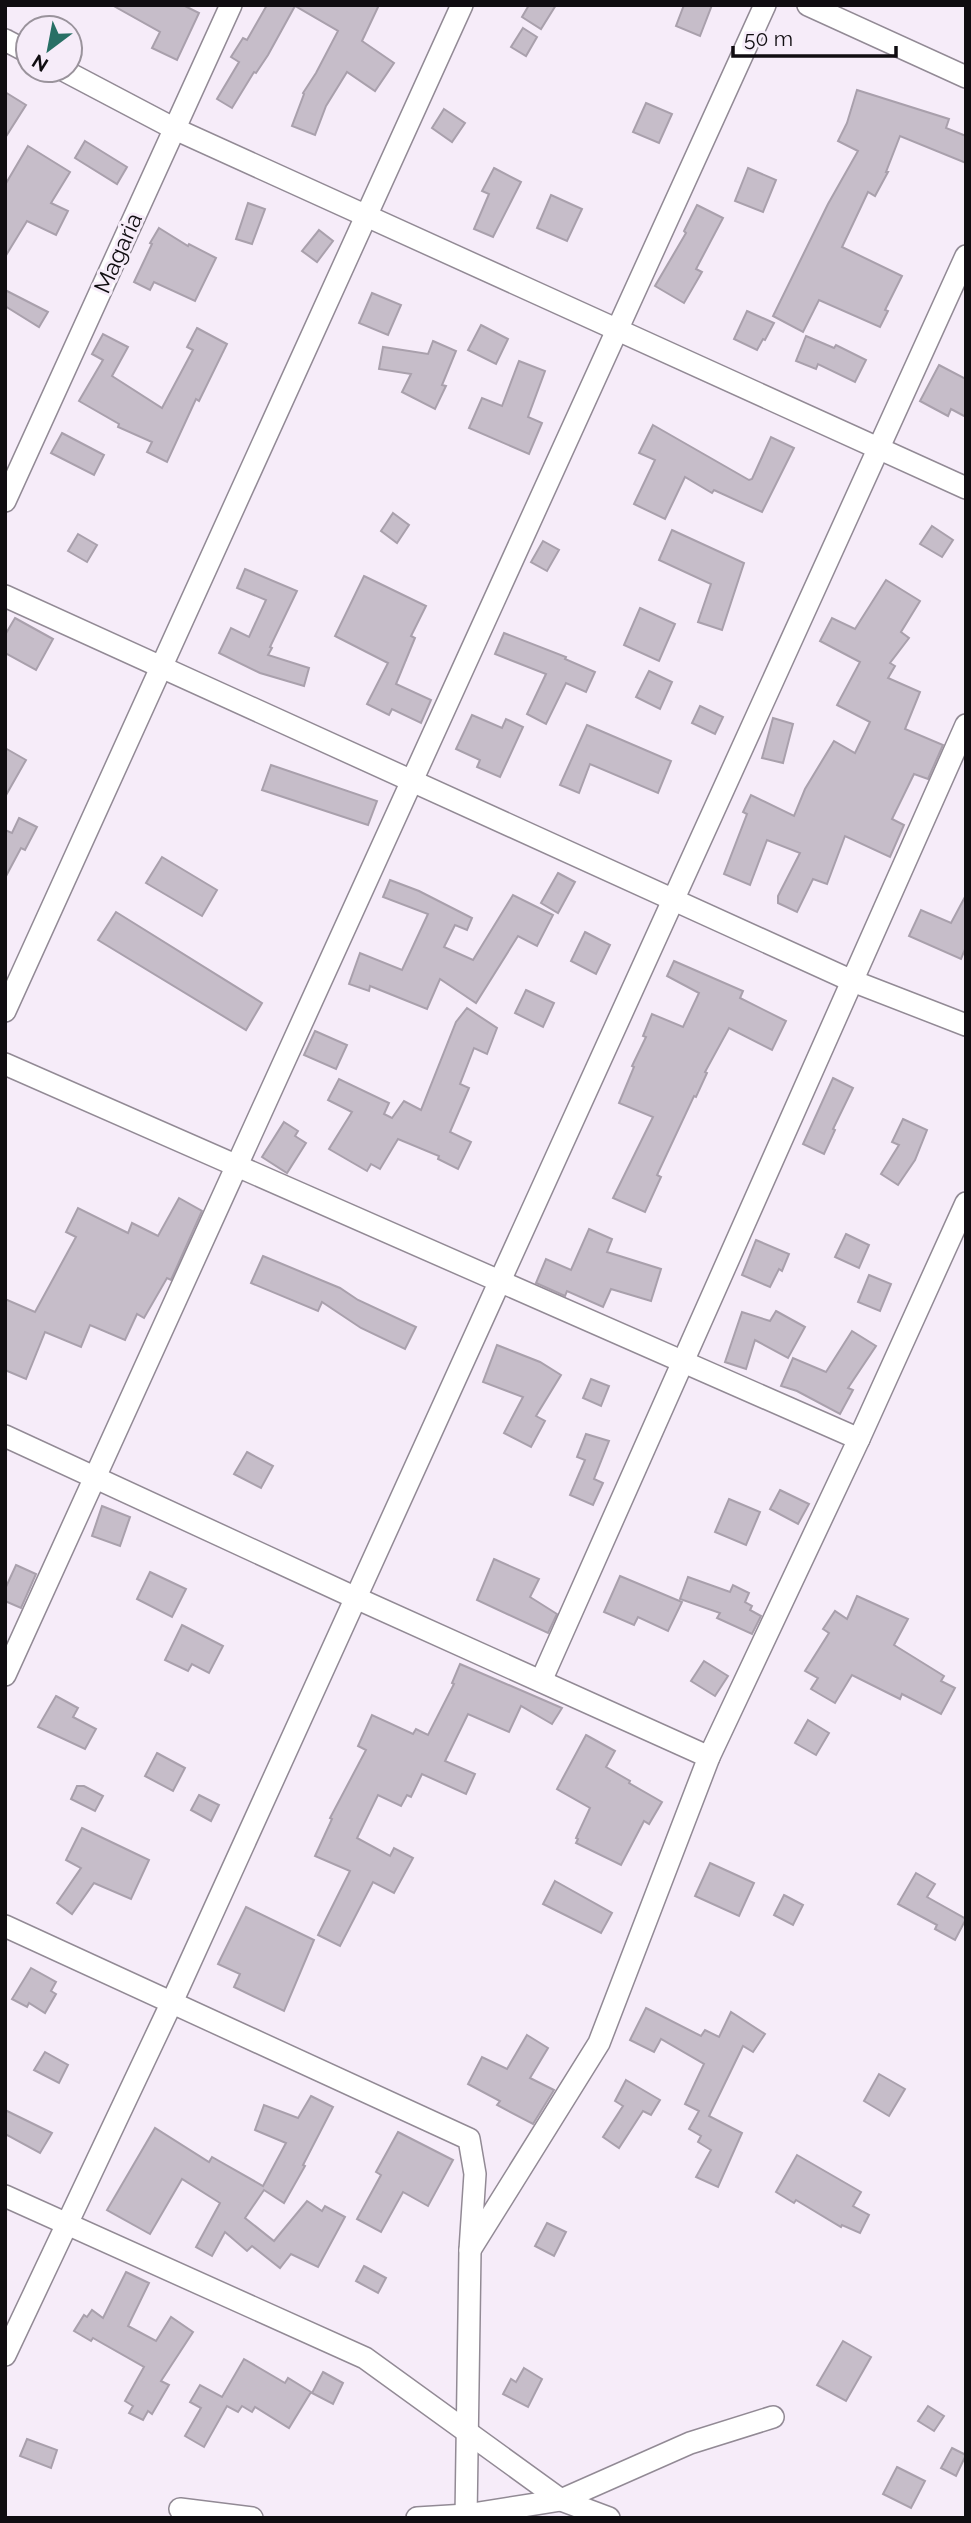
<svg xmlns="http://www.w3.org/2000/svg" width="971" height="2523" viewBox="0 0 971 2523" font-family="Raleway,sans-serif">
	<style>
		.building { fill: #c6bdc9; stroke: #a9a0ac; stroke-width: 2 }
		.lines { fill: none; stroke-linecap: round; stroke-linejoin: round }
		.street-casing { stroke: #928a95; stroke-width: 24 }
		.street { stroke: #fff; stroke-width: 21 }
		.labels { text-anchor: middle; stroke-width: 6; stroke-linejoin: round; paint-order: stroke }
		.street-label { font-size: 23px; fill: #100d11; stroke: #f6ecf9 }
	</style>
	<rect width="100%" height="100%" fill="#f6ecf9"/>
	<!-- building -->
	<g class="building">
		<polygon points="112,5 183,5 199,13 177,60 152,48 160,32"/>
		<polygon points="267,5 379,5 362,41 394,63 375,91 347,72 326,106 315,135 292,126 304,94 303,93 316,73 338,31 295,6 268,55 256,73 254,72 232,108 217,99 239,62 231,57 243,38 247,40"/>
		<polygon points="529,5 556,5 541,29 522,17"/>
		<polygon points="684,5 712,5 700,36 676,26"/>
		<polygon points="523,28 537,37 526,56 511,47"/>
		<polygon points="857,90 949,119 946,128 966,136 966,163 900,136 886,172 888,172 875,196 868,192 842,247 902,276 885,310 888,311 880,327 819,300 803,332 773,316 828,204 858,151 838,141 847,123"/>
		<polygon points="5,92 26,105 5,138"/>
		<polygon points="646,103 672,114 659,143 633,132"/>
		<polygon points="444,109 465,123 452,142 432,128"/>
		<polygon points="85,141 127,167 117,184 75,158"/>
		<polygon points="28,146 70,172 51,203 68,211 56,235 27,221 5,257 5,185"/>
		<polygon points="494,168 521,182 493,237 474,229 489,194 482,191"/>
		<polygon points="748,168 776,180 763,212 735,201"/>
		<polygon points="551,195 582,209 567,241 537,228"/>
		<polygon points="248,203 265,209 252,244 236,239"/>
		<polygon points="697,205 723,218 696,269 702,272 684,303 655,286 686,233 684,231"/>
		<polygon points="159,228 188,246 189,244 216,258 195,301 154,282 150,290 134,282 152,244 150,243"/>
		<polygon points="319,230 333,241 317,262 302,251"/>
		<polygon points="5,290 48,312 39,327 5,306"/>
		<polygon points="372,293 401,305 388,335 359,323"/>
		<polygon points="747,311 774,323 765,340 763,339 757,350 734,339"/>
		<polygon points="481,325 508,339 496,364 468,350"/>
		<polygon points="197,328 227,344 199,401 196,399 167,462 147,452 152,442 118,427 119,424 79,401 103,360 92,354 103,334 128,347 112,376 162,408 193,350 187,347"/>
		<polygon points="806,336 834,348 836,345 866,360 855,382 818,364 816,369 796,361"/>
		<polygon points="433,341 456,351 442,385 446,386 435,409 402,392 411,374 379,369 383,347 428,354"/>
		<polygon points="519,361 545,371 528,417 542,423 529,454 469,428 482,398 502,406"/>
		<polygon points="939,365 966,379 966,417 951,409 948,416 920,401"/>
		<polygon points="653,425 749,480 752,479 771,437 794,448 762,512 714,490 712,493 685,477 665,519 634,504 655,460 639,453"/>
		<polygon points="62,433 104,455 94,475 51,453"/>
		<polygon points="393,513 409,525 397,543 381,531"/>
		<polygon points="932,526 953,540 942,557 920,544"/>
		<polygon points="672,530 744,563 722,630 698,622 711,584 659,560"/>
		<polygon points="78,534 97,545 87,562 68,551"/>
		<polygon points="543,541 559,550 547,571 531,562"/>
		<polygon points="245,569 297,591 270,647 272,648 268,655 309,668 304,686 260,673 219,653 231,628 249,637 266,600 237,588"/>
		<polygon points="364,576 426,606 411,636 415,638 396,684 431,700 421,723 392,709 389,715 367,704 388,663 335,636"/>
		<polygon points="886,580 920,601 901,632 909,638 890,663 895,666 888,678 920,692 905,729 943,745 928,779 914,774 892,819 904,825 890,857 845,836 827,884 813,879 797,912 778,903 778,896 800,853 767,840 750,885 724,874 747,814 743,812 751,795 794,816 805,789 834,741 855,753 870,722 837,705 860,662 820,641 832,618 855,629"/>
		<polygon points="640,608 675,624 659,661 624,645"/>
		<polygon points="15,618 53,639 36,670 5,653 5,635"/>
		<polygon points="504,633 566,657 565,659 595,672 586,692 566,683 546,724 527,714 546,674 495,654"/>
		<polygon points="649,671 672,682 660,709 636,697"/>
		<polygon points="700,706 723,717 715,734 692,723"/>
		<polygon points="472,715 502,728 506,719 523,727 500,777 477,767 480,760 456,749"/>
		<polygon points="773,718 793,724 783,763 762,758"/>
		<polygon points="587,725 671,761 658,793 590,764 579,793 560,785"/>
		<polygon points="5,748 26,760 5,797"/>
		<polygon points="271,765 377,801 368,825 262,790"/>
		<polygon points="19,818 37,827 25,850 21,848 5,878 5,830 12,833"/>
		<polygon points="162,857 217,890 202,916 146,883"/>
		<polygon points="558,873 575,882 558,913 541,903"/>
		<polygon points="390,880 419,891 472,918 467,930 455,925 444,947 473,960 513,895 553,915 537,946 518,936 476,1003 440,979 427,1009 370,986 369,991 349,984 360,953 402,970 428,914 383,897"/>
		<polygon points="966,895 966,947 961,959 909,936 921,910 951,923"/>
		<polygon points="116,912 262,1003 246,1030 98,940"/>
		<polygon points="585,932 610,945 596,974 571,961"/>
		<polygon points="674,961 743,991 740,998 786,1021 772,1050 729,1028 705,1072 707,1073 696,1097 694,1096 657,1175 661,1177 645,1212 613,1198 653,1117 619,1103 634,1067 632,1066 646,1037 643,1036 652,1014 683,1027 699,993 667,976"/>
		<polygon points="526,990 554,1003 543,1027 515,1013"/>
		<polygon points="467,1008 497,1028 487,1054 474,1048 460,1084 469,1088 450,1132 471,1142 458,1169 438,1159 439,1156 398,1139 380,1169 371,1164 367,1171 329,1149 352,1112 328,1100 339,1079 389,1103 384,1114 392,1118 404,1101 421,1110 456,1022"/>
		<polygon points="315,1031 347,1045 336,1069 304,1055"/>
		<polygon points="833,1078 853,1088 833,1129 835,1130 824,1154 803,1144"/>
		<polygon points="903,1119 927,1130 915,1160 898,1185 881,1174 899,1145 892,1142"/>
		<polygon points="284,1122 298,1131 295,1136 306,1143 287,1173 262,1157"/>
		<polygon points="179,1198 202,1211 171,1280 167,1278 144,1318 137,1314 125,1340 90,1325 81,1347 45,1332 26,1379 5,1370 5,1299 35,1312 76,1237 66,1232 78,1208 128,1233 132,1223 158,1236"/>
		<polygon points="589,1229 612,1239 607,1252 661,1269 651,1301 611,1289 603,1307 567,1291 565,1296 536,1283 546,1259 571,1270"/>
		<polygon points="846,1234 869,1245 859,1268 835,1257"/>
		<polygon points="756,1240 789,1254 782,1271 779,1269 770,1287 742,1275"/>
		<polygon points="263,1256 340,1288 358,1300 416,1327 405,1349 361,1328 322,1302 318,1311 251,1283"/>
		<polygon points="869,1275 891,1284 880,1311 858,1302"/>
		<polygon points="776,1311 805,1327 788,1358 755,1340 746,1369 725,1362 742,1312 770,1321"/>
		<polygon points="852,1331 876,1346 848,1388 853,1390 840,1414 797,1391 781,1386 793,1358 826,1372"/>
		<polygon points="497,1345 540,1362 561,1375 536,1416 545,1421 531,1447 504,1433 523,1397 483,1382"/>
		<polygon points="591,1379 609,1386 601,1406 583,1398"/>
		<polygon points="586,1434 609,1441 594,1479 603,1483 593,1505 570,1495 585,1460 577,1457"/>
		<polygon points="247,1452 273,1466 261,1488 234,1474"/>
		<polygon points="780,1490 809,1504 798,1524 770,1509"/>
		<polygon points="729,1499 760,1512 746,1545 715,1532"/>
		<polygon points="102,1506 130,1517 120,1546 92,1536"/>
		<polygon points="494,1559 539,1579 530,1597 557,1614 548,1633 477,1600"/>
		<polygon points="16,1565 36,1574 21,1608 5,1601 5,1589"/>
		<polygon points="150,1572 186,1589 172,1617 137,1599"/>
		<polygon points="620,1576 682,1602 668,1631 638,1617 634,1625 604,1612"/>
		<polygon points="688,1577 730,1592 733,1585 749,1593 745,1602 752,1606 750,1610 761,1616 752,1634 717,1618 720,1613 680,1599"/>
		<polygon points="857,1596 908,1619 894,1645 944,1676 941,1681 955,1688 941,1714 902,1694 900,1699 852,1675 835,1703 811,1689 818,1678 805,1671 829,1633 823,1629 835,1611 847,1619"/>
		<polygon points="182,1625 223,1646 209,1673 192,1664 188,1671 165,1660"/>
		<polygon points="704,1661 728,1676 715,1696 691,1681"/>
		<polygon points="460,1664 562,1708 552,1724 521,1706 509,1732 468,1714 445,1761 475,1774 466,1794 422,1774 411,1797 407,1795 401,1806 378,1795 357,1838 390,1856 394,1848 413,1858 394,1893 373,1882 340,1946 318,1935 350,1871 315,1856 332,1819 330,1818 366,1750 358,1746 372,1715 413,1734 416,1729 428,1735 454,1684 452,1683"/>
		<polygon points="56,1696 78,1708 73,1717 96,1729 85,1749 38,1727"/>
		<polygon points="808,1720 829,1733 816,1755 795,1743"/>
		<polygon points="586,1735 615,1751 606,1767 630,1781 629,1783 662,1802 649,1824 644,1821 621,1865 576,1843 578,1839 576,1838 590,1808 557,1789"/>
		<polygon points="157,1753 185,1768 173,1791 145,1776"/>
		<polygon points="77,1786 84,1786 103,1796 95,1811 71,1799"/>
		<polygon points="199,1795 219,1805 211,1821 191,1810"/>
		<polygon points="82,1828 149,1860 131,1899 94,1883 72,1914 57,1903 81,1868 66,1860"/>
		<polygon points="710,1863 754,1883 739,1916 695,1896"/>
		<polygon points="916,1873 935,1884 927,1897 966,1919 955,1940 935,1929 937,1925 898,1904"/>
		<polygon points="555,1881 612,1913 601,1933 543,1904"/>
		<polygon points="784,1895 803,1905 793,1925 774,1915"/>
		<polygon points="246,1907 314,1940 284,2011 234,1987 240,1974 218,1964"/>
		<polygon points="31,1968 56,1982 51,1991 56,1994 45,2013 29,2003 27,2007 12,1999"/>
		<polygon points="646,2008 701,2036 705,2030 719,2037 731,2012 765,2034 753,2052 743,2046 709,2116 742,2133 718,2187 696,2177 711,2150 698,2142 701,2136 689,2129 699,2111 685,2104 704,2064 661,2039 654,2052 630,2040"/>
		<polygon points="527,2035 548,2048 530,2078 554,2090 533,2124 497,2105 500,2101 468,2084 482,2057 507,2069"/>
		<polygon points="45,2052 68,2065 59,2083 34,2070"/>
		<polygon points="879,2074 905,2089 889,2116 864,2101"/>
		<polygon points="626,2080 660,2100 651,2115 643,2111 619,2148 603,2137 623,2106 615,2101"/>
		<polygon points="311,2096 333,2107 303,2165 305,2166 284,2203 264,2190 245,2218 274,2241 307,2201 322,2211 325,2206 345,2217 318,2267 291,2254 280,2268 252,2246 247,2251 225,2232 212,2256 196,2247 220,2203 182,2179 150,2234 107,2210 155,2128 209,2162 212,2157 263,2186 286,2143 255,2130 264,2105 298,2118"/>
		<polygon points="5,2110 52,2133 40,2153 5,2134"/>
		<polygon points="398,2132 453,2160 428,2206 403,2192 381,2232 357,2219 381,2175 376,2172"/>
		<polygon points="797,2155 861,2192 853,2206 869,2215 860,2233 842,2225 841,2227 796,2200 794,2203 776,2192"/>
		<polygon points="547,2223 566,2232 554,2256 535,2246"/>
		<polygon points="364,2266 386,2278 378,2293 356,2281"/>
		<polygon points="126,2272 149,2283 128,2326 156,2341 171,2317 193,2332 161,2381 169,2385 152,2414 148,2411 143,2420 129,2413 133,2406 125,2401 144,2367 93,2338 91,2341 74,2331 84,2315 87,2317 92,2310 103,2318"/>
		<polygon points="843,2341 871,2357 846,2401 817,2385"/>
		<polygon points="244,2359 285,2383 288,2378 311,2392 289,2428 255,2407 252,2412 242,2406 238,2412 227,2406 204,2447 185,2436 201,2408 190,2402 200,2385 222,2397"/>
		<polygon points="524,2368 542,2379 528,2407 503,2394 511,2379 516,2382"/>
		<polygon points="323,2372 343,2383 333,2404 312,2393"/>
		<polygon points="928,2406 944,2416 934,2431 918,2421"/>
		<polygon points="27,2439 57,2450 51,2468 20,2456"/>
		<polygon points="952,2448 966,2455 956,2476 941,2468"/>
		<polygon points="897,2467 925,2481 911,2508 883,2494"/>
	</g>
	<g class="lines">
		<defs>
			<g id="street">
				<polyline points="808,5 966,77"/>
				<polyline points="5,40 28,52"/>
				<polyline points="63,70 175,129 966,488"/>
				<polyline points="5,501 231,5"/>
				<polyline points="5,596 850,980 966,1025"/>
				<polyline points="5,1011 462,5"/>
				<polyline points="5,1064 859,1439"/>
				<polyline points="5,1436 356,1598 709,1757"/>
				<polyline points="5,1675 765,5"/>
				<polyline points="541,1681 966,725"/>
				<polyline points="5,1926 469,2139 475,2174 470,2250 466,2518"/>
				<polyline points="5,2196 365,2358 561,2500 609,2518"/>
				<polyline points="470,2250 599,2043 709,1757 859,1439 966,1203"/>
				<polyline points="5,2355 172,2002 966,256"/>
				<polyline points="180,2509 252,2518"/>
				<polyline points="417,2518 466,2515 561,2500 690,2443 773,2417"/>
			</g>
		</defs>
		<!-- street casing -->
		<use href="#street" class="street-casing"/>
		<!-- street -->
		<use href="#street" class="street"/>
	</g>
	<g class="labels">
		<!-- street labels -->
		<g class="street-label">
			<text transform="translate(118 253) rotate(-66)" y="8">Magaria</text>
		</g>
	</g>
	<!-- border -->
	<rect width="971" height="2523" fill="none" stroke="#100d11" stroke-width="14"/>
	<!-- north arrow -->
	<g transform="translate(49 49) rotate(212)"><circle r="33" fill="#f6ecf9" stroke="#9a939c" stroke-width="2"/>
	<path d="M0-5L12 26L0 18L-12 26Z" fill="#286f65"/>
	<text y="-10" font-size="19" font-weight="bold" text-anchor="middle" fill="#100d11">N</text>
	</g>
	<!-- scale -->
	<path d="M733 46v10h163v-10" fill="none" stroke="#100d11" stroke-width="3.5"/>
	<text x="744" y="46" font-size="21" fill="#100d11" stroke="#f6ecf9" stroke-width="5" paint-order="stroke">50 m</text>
</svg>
